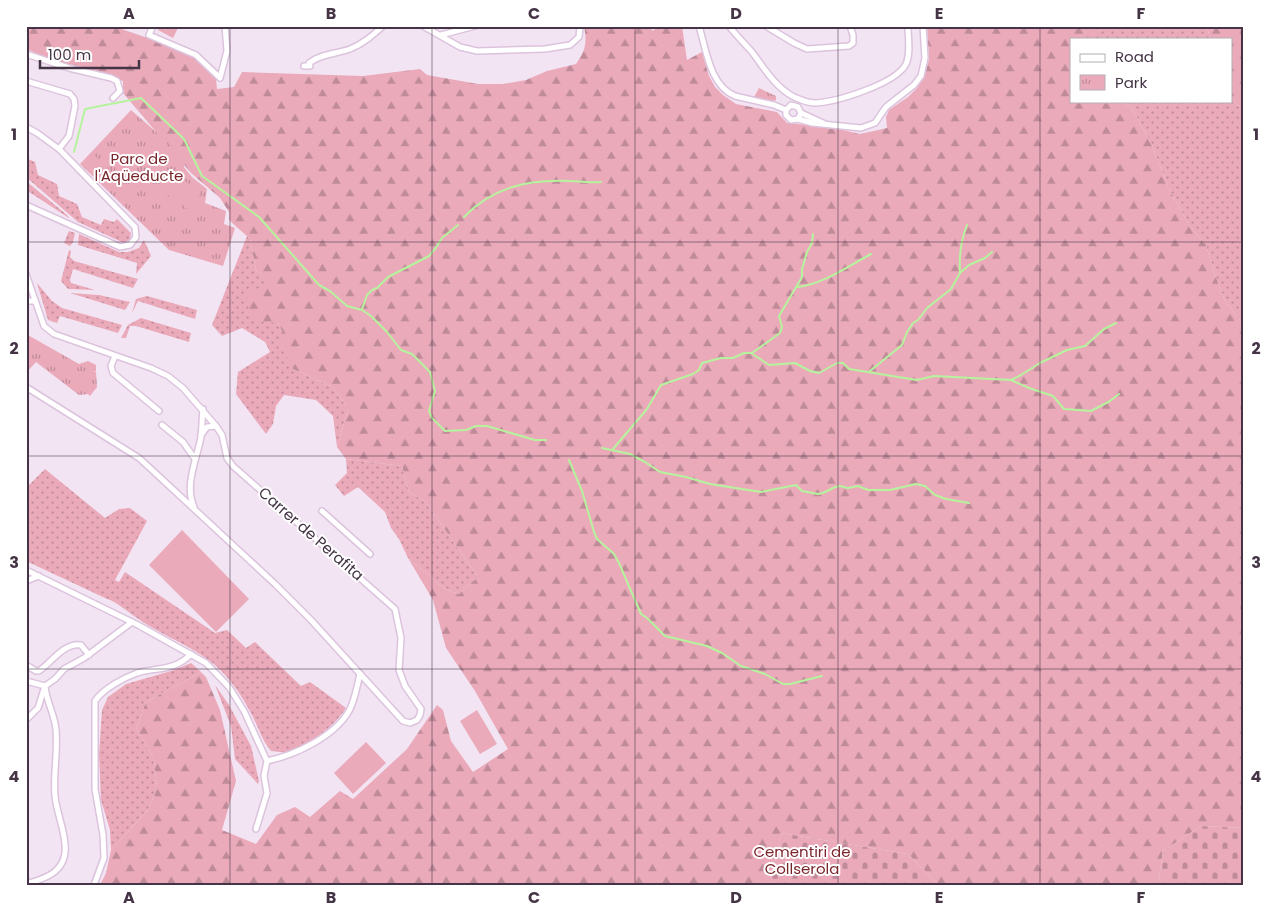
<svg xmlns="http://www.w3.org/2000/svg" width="1270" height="911" viewBox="0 0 1270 911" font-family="Poppins,sans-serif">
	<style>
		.grass { fill: url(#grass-dots) }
		.forest { fill: url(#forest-firs) }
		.cemetery { fill: url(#cemetery-stones) }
		.park { fill: url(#park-tufts) }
		.garden { fill: #eaaaba }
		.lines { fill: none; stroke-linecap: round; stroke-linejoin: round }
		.stream { stroke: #b6f39d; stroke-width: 2 }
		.minor-casing { stroke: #dcc3dd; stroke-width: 8 }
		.minor { stroke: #fff; stroke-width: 5 }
		.grid { fill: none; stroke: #443445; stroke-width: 1; stroke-opacity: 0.55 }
		.labels { text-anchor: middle; stroke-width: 4; stroke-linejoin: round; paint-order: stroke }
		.park-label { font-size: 15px; fill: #79252b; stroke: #fff }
		.street-label { font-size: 15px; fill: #443445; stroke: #fff }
		.neatline { fill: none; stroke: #443445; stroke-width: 2 }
		.grid-label { font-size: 16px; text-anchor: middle; font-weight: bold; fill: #443445 }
	</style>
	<defs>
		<pattern id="grass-dots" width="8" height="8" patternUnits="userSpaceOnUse" patternTransform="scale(1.25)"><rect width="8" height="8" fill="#eaaaba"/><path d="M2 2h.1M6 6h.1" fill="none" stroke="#bf8b99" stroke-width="1.8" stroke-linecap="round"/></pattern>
		<pattern id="forest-firs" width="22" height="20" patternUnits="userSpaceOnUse" patternTransform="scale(1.25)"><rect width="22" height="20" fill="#eaaaba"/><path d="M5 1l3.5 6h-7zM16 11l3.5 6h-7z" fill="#bf8b99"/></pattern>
		<pattern id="cemetery-stones" width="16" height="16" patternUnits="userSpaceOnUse" patternTransform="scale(1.25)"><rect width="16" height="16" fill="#eaaaba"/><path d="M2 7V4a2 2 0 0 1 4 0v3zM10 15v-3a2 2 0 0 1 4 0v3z" fill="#bf8b99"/></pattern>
		<pattern id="park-tufts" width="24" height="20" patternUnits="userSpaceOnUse" patternTransform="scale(1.25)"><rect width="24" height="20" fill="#eaaaba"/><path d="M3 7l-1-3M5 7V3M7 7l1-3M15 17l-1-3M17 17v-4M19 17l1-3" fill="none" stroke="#bf8b99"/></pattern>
	</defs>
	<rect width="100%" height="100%" fill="#f3e4f3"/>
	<!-- grass -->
	<g class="grass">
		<polygon points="1102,26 1207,26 1210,39 1085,39 1085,33 1101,32"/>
		<polygon points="1123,101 1231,101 1244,108 1244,325 1225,301 1215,275 1206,245 1189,225 1168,187 1152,145 1134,112"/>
		<polygon points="26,158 35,162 38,175 57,184 59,196 77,204 82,217 101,225 104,219 114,222 117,219 131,233 130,239 124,243 78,222 26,177"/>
		<polygon points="26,181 67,215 69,218 26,190"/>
		<polygon points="69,231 75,233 73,242 70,246 64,243"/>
		<polygon points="79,234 119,252 128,252 139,248 144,240 151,256 136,274 137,263 78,245"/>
		<polygon points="247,236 250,239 256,270 273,284 278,323 283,333 293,369 334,388 348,409 337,447 333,416 316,400 284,395 276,406 273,424 266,434 236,394 238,372 270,352 265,342 242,328 222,336 212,325"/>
		<polygon points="69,250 71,251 70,257 74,261 138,279 133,288 73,269 70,280 71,283 95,290 68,289 61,281"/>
		<polygon points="37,283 52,301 62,308 122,325 118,333 60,316 57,323 48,320"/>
		<polygon points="70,293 99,295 130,302 125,310"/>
		<polygon points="147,296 197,310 195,319 138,301 132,313 136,299"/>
		<polygon points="141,318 191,333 189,342 136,326 130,326 126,338 121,338 128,325"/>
		<polygon points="346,459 402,466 409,492 425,501 478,577 459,594 445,589 408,558 399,539 391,528 385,512 358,487 344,496 335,485 347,473"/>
		<path d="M45,469L105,518L119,509L130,508L147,521L115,580L119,582L125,572L215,633L227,630L246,648L255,642L301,686L310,682L346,708C334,727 308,746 286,752C282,753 275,751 271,751C262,740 259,729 253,717C247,705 239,692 231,682C207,650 168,640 137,618C125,610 119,603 105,598L26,561V488Z"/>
		<polygon points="191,663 201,672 146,702 136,728 154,759 157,789 148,810 111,850 110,830 101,800 99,754 102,710 108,697 126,684 171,671"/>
		<polygon points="215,685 229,705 251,746 259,781 258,784 235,759 231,726"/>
	</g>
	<!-- forest -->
	<g class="forest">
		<path d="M26,26H113L179,49L193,55L216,79L217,89L234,87L242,72L363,76L420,69L427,75L478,84H503L526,80L547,71L576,64C586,50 587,43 584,26H651L652,31L660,26H682L687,60L702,52L709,76L715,87L723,95L736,104L777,112L787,123L830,127L860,134L887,128L886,117L889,110L908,97L917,88L925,75L929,59L927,26H1102L1101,33L1087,35L1086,39H1071V101H1123L1134,112L1152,145L1168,187L1189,225L1206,245L1215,275L1225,301L1244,325V828L1201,826L1163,851L1158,885H939L908,854L781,833L770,885H100L106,873L111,850L148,810L157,789L154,759L136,728L146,702L201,672L206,677L220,710L236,781L222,830L256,844L277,815L295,807L310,817L340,791L353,799L407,749L437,705L443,710L451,741L473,772L508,749L475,691L446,648L433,600L408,558L445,589L459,594L478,577L425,501L409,492L402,466L346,459L337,447L348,409L334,388L293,369L281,346L283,333L278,323L251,321L246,292L272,284L256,270L250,239L229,220V212L220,198L191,173L123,93V81L56,61L26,49Z"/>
		<polygon points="1207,26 1244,26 1244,108 1231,101 1231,39 1210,39"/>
	</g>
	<!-- cemetery -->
	<g class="cemetery">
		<polygon points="1201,826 1244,828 1244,885 1158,885 1163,851"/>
		<polygon points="781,833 908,854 939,885 770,885"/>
	</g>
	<!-- park -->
	<g class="park">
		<polygon points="759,88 776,96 776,100 774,101 754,97"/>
		<polygon points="131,110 170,144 185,162 184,167 192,177 207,189 205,203 226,211 224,224 235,228 223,266 169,250 80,164"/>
		<polygon points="26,334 79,364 88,361 96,365 96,371 94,372 96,372 97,387 90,396 88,394 79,395 36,362 26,373"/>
	</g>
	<!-- garden -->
	<g class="garden">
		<polygon points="160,26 179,26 173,38 158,30"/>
		<polygon points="93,154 137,197 131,203 87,161"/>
		<polygon points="173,173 201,192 189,210 161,190"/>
		<polygon points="182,530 249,599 216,632 149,565"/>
		<polygon points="477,710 497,744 480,754 460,721"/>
		<polygon points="366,742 386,763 353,794 334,773"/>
	</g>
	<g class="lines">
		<!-- stream -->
		<g class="stream">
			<polyline points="74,152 85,109 141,98 184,139 202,176 259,217 319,285 330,291 347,306 362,310 371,316 387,332 401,350 412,354 430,372 435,391 429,411 432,418 445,431 466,430 476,426 487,426 535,440 546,440"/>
			<path d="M464,217C493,187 529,179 570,181C581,181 590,183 601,182"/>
			<path d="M960,273C959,257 961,240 967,225"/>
			<path d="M797,287C824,284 848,266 871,254"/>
			<polyline points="362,309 367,295 372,290 377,288 388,277 429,256 435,249 442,238 458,225"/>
			<polyline points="752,353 780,333 782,327 779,316 802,277 802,269 807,252 812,243 813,234"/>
			<polyline points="870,371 902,345 907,332 913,323 918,320 927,308 951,289 960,273 969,265 985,258 992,252"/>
			<polyline points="1011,380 1021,375 1040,363 1067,350 1085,346 1104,329 1116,323"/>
			<polyline points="602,448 630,454 645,462 660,472 686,477 710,484 761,492 796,485 802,491 818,494 823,493 835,487 840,486 848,488 858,486 868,490 890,490 916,484 925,486 935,495 946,499 969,503"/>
			<polyline points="613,449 647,409 661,385 693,374 699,370 702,363 721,358 733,358 744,353 751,353 769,365 795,363 810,371 819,373 837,363 843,363 849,369 917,380 934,376 1011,380 1029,388 1053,396 1064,409 1091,411 1110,401 1119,394"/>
			<polyline points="569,460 582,491 594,532 597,539 614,554 619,563 641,614 647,618 665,636 707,646 722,653 741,666 765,674 783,684 790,684 822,676"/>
		</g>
		<defs>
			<g id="minor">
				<polyline points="153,26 149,35 196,55 220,78 227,51 225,26"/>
				<polyline points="423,26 460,47 477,51 545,49 570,45 579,37 580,26"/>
				<path d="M699,26C706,49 710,86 735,96L774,105L786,110"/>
				<path d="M729,26C736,35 744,43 752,52C764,68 775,87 794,97C801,100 807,103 815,103C836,102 896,84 906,64C911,53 908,38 908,26"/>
				<polyline points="766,26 794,43 807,49 849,46 853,43 853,35 850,26"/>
				<polyline points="441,35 475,26"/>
				<polyline points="26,54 69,68 111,78 117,81 120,91 113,98"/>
				<path d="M304,66H310L309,63C320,54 336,54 350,49C363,44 373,35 383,26"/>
				<polyline points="26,81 70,94 74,99 75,106 69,136 59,149"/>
				<polyline points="786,110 786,115 791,120 798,119 812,123 861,128 875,123 886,107 914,85 921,76 925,58 923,26"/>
				<polyline points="786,110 791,105 798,107 801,113 798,119"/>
				<polyline points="801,113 823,123"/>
				<polyline points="26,127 37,133 59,149 135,227 136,237 130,245 120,247 26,205"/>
				<polyline points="26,274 44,326 54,334 151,368 168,376 183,388 216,426 222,435 227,458 233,466 395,609 401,638 399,670 405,686 421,709 420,715 417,720 410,723 403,721 311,620 275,584 151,469 139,458 26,387"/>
				<polyline points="26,301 35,301"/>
				<polyline points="115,356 111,366 113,373 159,411"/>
				<polyline points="162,425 183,442 195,459"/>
				<polyline points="201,435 207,427 216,426"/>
				<path d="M194,507C184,485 197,459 201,437C202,428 202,419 203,409"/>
				<polyline points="322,511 370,554"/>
				<path d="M26,570L138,625L206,663L229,687L244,711L267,761C295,755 334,737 349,711C355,700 357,686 360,674"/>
				<polyline points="26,581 39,576"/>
				<path d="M26,665L36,671H39C51,663 64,642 81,645L89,655"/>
				<polyline points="26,681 45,686 38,708 26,720"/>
				<polyline points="256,829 267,793 264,776 267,761"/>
				<path d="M26,883C34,883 41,879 48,876C81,859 57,822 55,796C53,774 58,752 56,730C55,715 46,701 45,686L55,679L64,669L84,658L132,622"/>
				<path d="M94,885L104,858L103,835L95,789V701C103,689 123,678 137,673C158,667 175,671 191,654"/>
			</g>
		</defs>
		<!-- minor casing -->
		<use href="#minor" class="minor-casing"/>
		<!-- minor -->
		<use href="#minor" class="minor"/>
	</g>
	<!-- grid -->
	<path class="grid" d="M230,26V885M432,26V885M635,26V885M838,26V885M1040,26V885M26,242H1244M26,456H1244M26,669H1244"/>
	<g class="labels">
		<!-- park labels -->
		<g class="park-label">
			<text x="139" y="164">Parc de<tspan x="139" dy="17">l'Aqüeducte</tspan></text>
			<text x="802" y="857">Cementiri de<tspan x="802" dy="17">Collserola</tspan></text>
		</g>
		<!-- street labels -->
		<g class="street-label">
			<text transform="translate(311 534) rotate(41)" y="5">Carrer de Perafita</text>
		</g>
	</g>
	<!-- border -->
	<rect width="1270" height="911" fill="none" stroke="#ffffff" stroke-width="55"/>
	<!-- legend -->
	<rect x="1070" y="38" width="162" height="65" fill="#ffffff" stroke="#b4aeb5"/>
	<rect x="1080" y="54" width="25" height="8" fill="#ffffff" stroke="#b4aeb5"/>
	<text x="1115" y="62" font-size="15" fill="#443445">Road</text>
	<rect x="1080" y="75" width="25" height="15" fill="url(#park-tufts)" stroke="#b4aeb5"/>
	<text x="1115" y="88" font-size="15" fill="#443445">Park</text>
	<!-- scale -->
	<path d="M40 60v8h99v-8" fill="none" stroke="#443445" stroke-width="2.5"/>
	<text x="48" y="60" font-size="15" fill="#443445" stroke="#ffffff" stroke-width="4" paint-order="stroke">100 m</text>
	<rect x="28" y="28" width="1214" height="856" class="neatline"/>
	<g class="grid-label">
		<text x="129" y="19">A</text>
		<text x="331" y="19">B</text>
		<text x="534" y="19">C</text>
		<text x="736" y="19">D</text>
		<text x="939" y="19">E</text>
		<text x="1141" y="19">F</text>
		<text x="14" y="140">1</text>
		<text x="1256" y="140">1</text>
		<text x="14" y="354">2</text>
		<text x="1256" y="354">2</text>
		<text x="14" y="568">3</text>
		<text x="1256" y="568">3</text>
		<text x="14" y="782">4</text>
		<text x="1256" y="782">4</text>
		<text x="129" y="903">A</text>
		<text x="331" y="903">B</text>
		<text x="534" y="903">C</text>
		<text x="736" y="903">D</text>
		<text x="939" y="903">E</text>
		<text x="1141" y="903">F</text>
	</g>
</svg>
